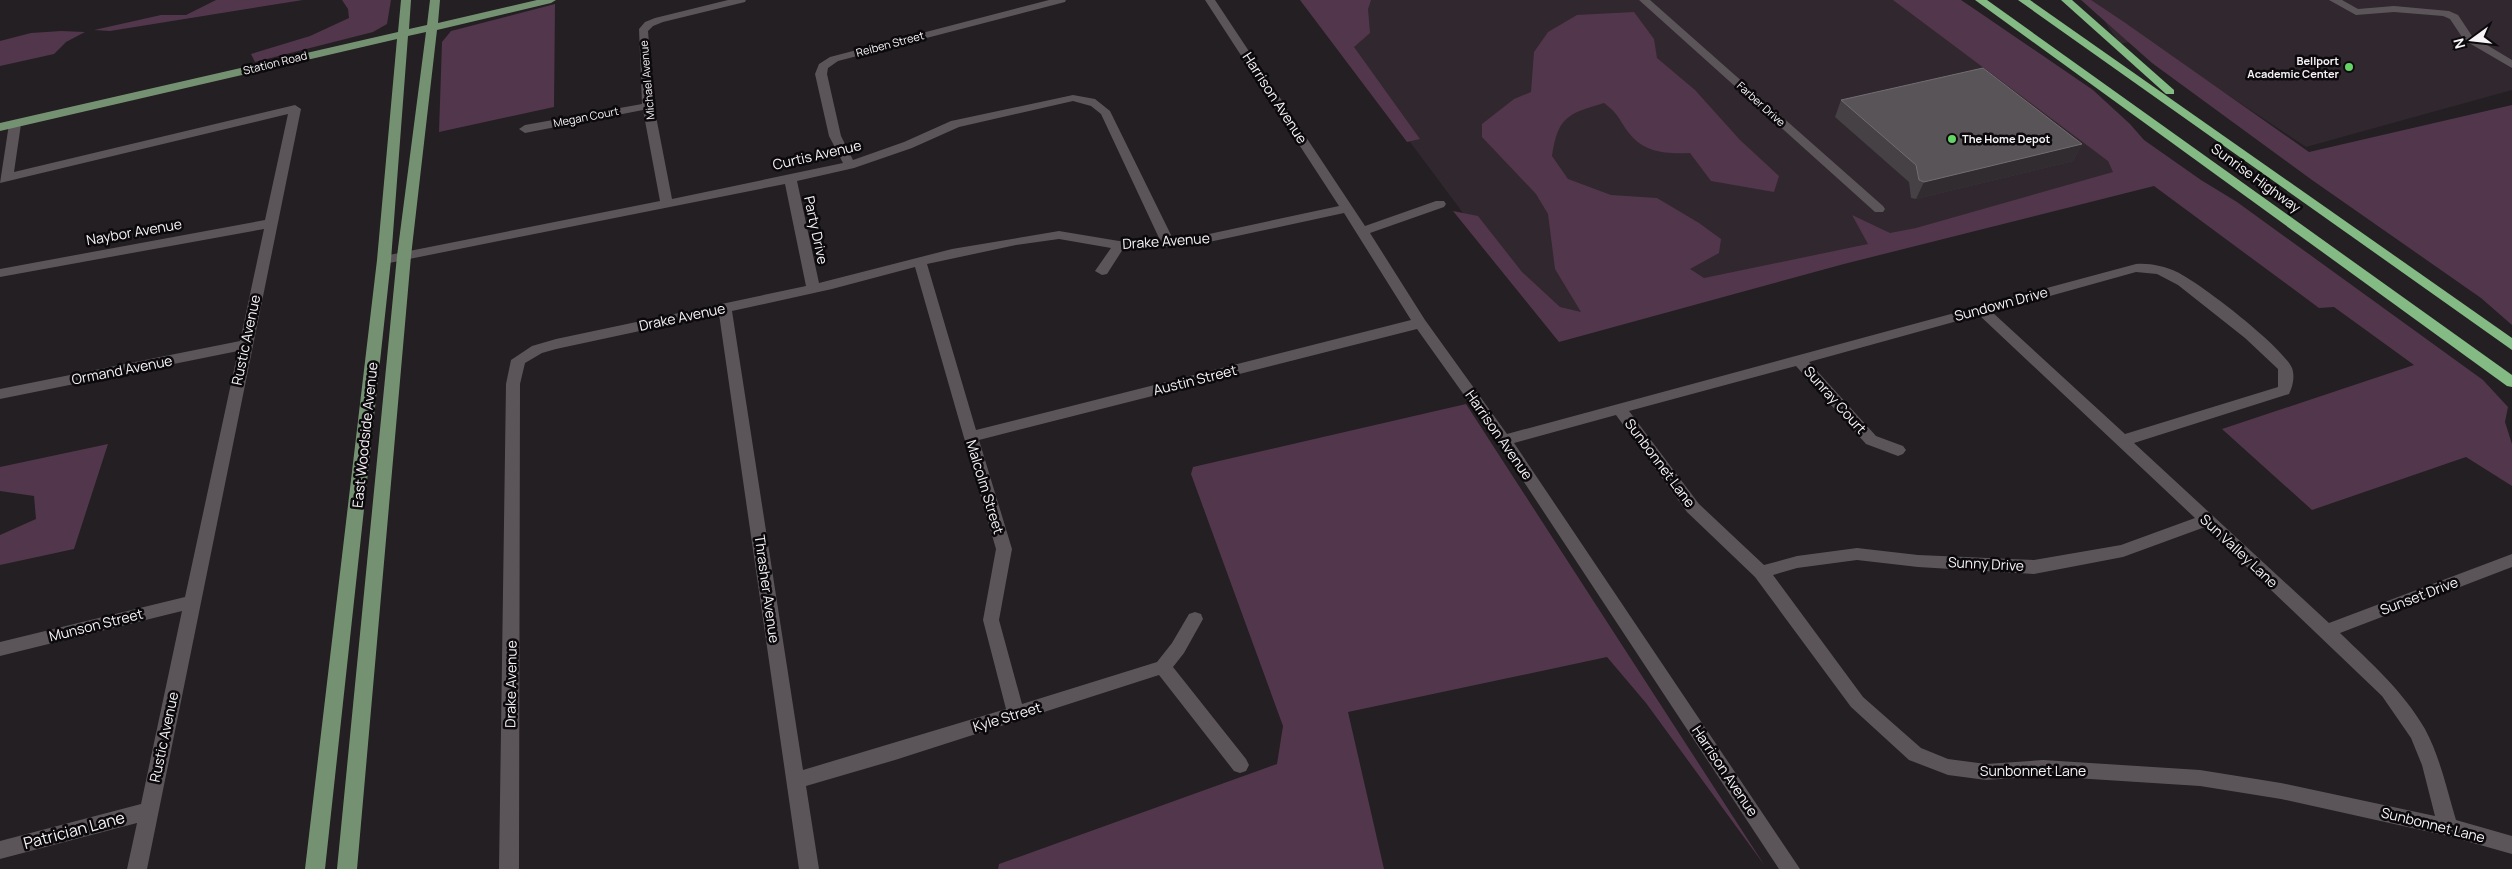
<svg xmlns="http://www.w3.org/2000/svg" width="2512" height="869" viewBox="0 0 2512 869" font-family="Manrope,sans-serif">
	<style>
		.built { fill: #31272e }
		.green { fill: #52364b }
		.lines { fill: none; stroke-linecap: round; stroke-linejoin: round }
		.minor { fill: #5b5559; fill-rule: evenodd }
		.major { fill: #749272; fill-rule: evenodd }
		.highway { fill: #84ba83; fill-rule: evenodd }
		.wall { fill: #464144 }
		.shaded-wall { fill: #302c2f }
		.building { fill: #595457; stroke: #726d70 }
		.poi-dot { fill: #65d467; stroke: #0b090b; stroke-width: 2 }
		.labels { text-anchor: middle; stroke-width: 5; stroke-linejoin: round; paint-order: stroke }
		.far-street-label { font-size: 11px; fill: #f7f3f6; stroke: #0b090b }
		.far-poi-label { font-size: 11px; font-weight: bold; fill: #f7f3f6; stroke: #0b090b; text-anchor: end }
		.street-label { font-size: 14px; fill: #f7f3f6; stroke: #0b090b }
		.near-street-label { font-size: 16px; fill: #f7f3f6; stroke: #0b090b }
	</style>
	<rect width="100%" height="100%" fill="#231f22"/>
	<!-- built -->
	<g class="built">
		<polygon points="1304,0 1907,0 2131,172 1554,335"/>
		<polygon points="2090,0 2512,0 2512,90 2306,147 2144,39 2120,44"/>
	</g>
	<!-- green -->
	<g class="green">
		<polygon points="216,0 303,0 110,31 94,30 161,15 186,15"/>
		<polygon points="342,0 391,0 387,24 373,32 255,62 251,54 310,36 349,18 348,9"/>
		<polygon points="1300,0 1371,0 1368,9 1370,33 1354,47 1420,139 1407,142"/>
		<path d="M1893,0H1961L1970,6L2093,90L2130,124L2144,140L2201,180L2237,202L2483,380L2508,407L2505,422L2512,444V486L2466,457L2312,510L2222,429L2414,365L2334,307L2319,308L2154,186L1844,264L1559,342L1453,211L1478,216L1522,272L1560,307L1581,312L1555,269L1548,214L1536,194L1482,137V124L1514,99L1531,92L1534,52L1548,32L1577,15L1634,12L1654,39L1657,58L1695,90L1740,140L1779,176L1774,192L1711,181L1690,153C1667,154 1644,153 1629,133C1618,119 1620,115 1604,103C1568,114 1558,116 1552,156L1568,179L1611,195L1657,198L1699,223L1721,239L1719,253L1690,269L1704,278L1868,244L1852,215L1890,233L1916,228L2113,172L2108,161Z"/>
		<polygon points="2081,0 2091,0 2124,22 2309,152 2512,105 2512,325 2481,298 2312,180 2152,63"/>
		<polygon points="555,4 554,107 439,132 442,42 451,31"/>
		<polygon points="61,31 85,32 66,42 54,54 0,66 0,41 31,33"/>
		<polygon points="1466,404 1765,866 1646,703 1607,657 1348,712 1384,869 998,869 999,864 1277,764 1283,726 1191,474 1193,467"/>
		<polygon points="108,444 74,549 0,565 0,535 36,519 34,496 0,491 0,467"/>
	</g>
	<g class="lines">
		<!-- minor -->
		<g class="minor">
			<path d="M728,0H746L745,2L663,22L653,26L648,31L654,106L672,199L843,163L829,136L815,74L819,64L830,57L1049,0H1066L1065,2L838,61L828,68L827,74L841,136L853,160L904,142L951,121L1073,95L1095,99L1110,111L1172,237H1195L1339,206L1205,0H1215L1365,226L1436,201H1444L1446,204L1444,207L1370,233L1425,320L1507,434L2136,264C2150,263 2164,266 2177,272C2200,283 2282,346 2292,368C2295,376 2293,386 2289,394L2134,443L2329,623L2512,554V567L2340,633C2371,663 2403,691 2425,729C2440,757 2447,790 2456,820L2512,836V854L2448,836L2281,799L2200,786L2043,776L1986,780L1948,775L1909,760L1851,707L1755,577L1687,512L1616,415L1514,443L1800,869H1779L1499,444L1417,329L979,440L1012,549L999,620L1022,704L1157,662L1172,643L1189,614L1195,612L1201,614L1203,619L1184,653L1173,667L1246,759L1249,765L1246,771L1240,773L1234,771L1159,675L895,760L806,786L819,869H799L719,314L556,349L542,353L525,363L520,384L519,869H499L506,384L511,360L532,346L556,339L806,286L785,184L384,264L377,260L384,256L660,201L643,110L525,133L519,129L525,125L642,104L639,29L645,22L655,18ZM1073,101L1091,106L1101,114L1159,238L1119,241L1059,231L952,249L819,283L797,181L854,168L912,148L959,127ZM1344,213L1411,320L976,430L927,264L1016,245L1059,239L1111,248L1095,271L1102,275L1107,274L1123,249L1195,245ZM915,267L996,549L983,620L1006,709L803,770L732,311L832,289ZM2136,272L2157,274L2178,285L2245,338L2278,369V387L2125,434L1992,312ZM1979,315L2195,518L2121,545L2034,560L1918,555L1857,548L1797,556L1764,565L1699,504L1629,411L1796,366L1866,444L1898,456L1903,454L1906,450L1903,446L1876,436L1809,362ZM2205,527L2382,696L2411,738L2422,765L2435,816L2281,783L2200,770L2043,760L1986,764L1948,759L1921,748L1863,697L1773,575L1797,568L1857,560L1918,567L2034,574L2123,557Z"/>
			<polygon points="1639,0 1650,0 1883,206 1885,209 1883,212 1875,212"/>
			<polygon points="2329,0 2342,0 2358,9 2394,6 2449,11 2458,15 2472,36 2512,60 2512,68 2464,40 2450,19 2443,16 2394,12 2356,15"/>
			<polygon points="295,105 301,109 147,869 127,869 137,823 0,859 0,841 141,804 182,611 0,656 0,642 185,597 238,351 0,399 0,389 240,341 264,229 0,277 0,269 265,220 288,114 0,183 9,124 15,120 21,124 14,172"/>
		</g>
		<!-- major -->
		<polygon class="major" points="401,0 411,0 409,29 427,25 430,0 440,0 438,23 537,0 556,0 551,3 437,30 411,256 357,869 337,869 397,256 426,32 408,36 391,260 325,869 305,869 377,260 397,39 0,131 0,123 398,32"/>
		<!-- highway -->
		<g class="highway">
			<polygon points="1975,0 1987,0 2512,375 2512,387 2507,386"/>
			<polygon points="2018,0 2030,0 2512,338 2512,350"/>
			<polygon points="2061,0 2072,0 2174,90 2174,94 2166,94"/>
		</g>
	</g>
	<!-- wall -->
	<polygon class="wall" points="1841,100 2082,144 2073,161 1916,199 1911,198 1909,182 1835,117"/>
	<!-- shaded-wall -->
	<polygon class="shaded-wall" points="2082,144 2073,161 1916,199 1924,182"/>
	<!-- building -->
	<polygon class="building" points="1983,68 2082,144 1924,182 1919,180 1916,165 1841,100"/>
	<!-- markers -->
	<g class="poi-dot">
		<circle cx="2349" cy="67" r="5"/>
		<circle cx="1952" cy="139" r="5"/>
	</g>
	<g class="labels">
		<!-- far-street labels -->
		<g class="far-street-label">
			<text transform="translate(890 44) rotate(-15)" y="4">Reiben Street</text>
			<text transform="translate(275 63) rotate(-14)" y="4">Station Road</text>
			<text transform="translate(647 80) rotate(-95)" y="4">Michael Avenue</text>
			<text transform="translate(1761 104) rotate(42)" y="4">Farber Drive</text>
			<text transform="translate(586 117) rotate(-11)" y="4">Megan Court</text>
		</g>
		<!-- far-poi labels -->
		<g class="far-poi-label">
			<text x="2339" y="65">Bellport<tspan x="2339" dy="13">Academic Center</tspan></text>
			<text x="1962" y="143" text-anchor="start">The Home Depot</text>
		</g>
		<!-- street labels -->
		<g class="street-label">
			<text transform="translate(1275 98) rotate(57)" y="5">Harrison Avenue</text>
			<text transform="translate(817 155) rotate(-13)" y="5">Curtis Avenue</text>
			<text transform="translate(2256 178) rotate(36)" y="5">Sunrise Highway</text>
			<text transform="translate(816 230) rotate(78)" y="5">Party Drive</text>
			<text transform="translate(134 232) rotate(-10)" y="5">Naybor Avenue</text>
			<text transform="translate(1166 241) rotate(-4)" y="5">Drake Avenue</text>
			<text transform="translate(2001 304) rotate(-15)" y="5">Sundown Drive</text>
			<text transform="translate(682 317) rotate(-12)" y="5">Drake Avenue</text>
			<text transform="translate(246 340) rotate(-78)" y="5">Rustic Avenue</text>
			<text transform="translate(122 370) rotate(-11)" y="5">Ormand Avenue</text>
			<text transform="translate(1195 380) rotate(-14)" y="5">Austin Street</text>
			<text transform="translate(1835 400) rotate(48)" y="5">Sunray Court</text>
			<text transform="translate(365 435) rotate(-84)" y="5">East Woodside Avenue</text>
			<text transform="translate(1499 435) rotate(55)" y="5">Harrison Avenue</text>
			<text transform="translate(1660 463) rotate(53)" y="5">Sunbonnet Lane</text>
			<text transform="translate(985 487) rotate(73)" y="5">Malcolm Street</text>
			<text transform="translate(2239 551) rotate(43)" y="5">Sun Valley Lane</text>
			<text transform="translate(1986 564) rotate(3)" y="5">Sunny Drive</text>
			<text transform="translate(767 589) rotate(82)" y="5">Thrasher Avenue</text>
			<text transform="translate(2419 596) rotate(-21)" y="5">Sunset Drive</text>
			<text transform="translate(96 625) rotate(-14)" y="5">Munson Street</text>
			<text transform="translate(511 684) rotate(-89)" y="5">Drake Avenue</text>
			<text transform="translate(1007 717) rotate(-17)" y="5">Kyle Street</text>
			<text transform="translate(164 737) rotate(-78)" y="5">Rustic Avenue</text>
			<text transform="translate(1725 771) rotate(56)" y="5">Harrison Avenue</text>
			<text x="2033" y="776">Sunbonnet Lane</text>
			<text transform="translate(2433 825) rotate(14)" y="5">Sunbonnet Lane</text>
		</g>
		<!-- near-street labels -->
		<g class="near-street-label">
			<text transform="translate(74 830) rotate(-15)" y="6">Patrician Lane</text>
		</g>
	</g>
	<!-- north arrow -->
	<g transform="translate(2472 40) rotate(255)" stroke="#0b090b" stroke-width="4" paint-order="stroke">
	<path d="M0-4L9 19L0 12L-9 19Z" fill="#f7f3f6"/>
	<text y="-8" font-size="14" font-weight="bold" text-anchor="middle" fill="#f7f3f6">N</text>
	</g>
</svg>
